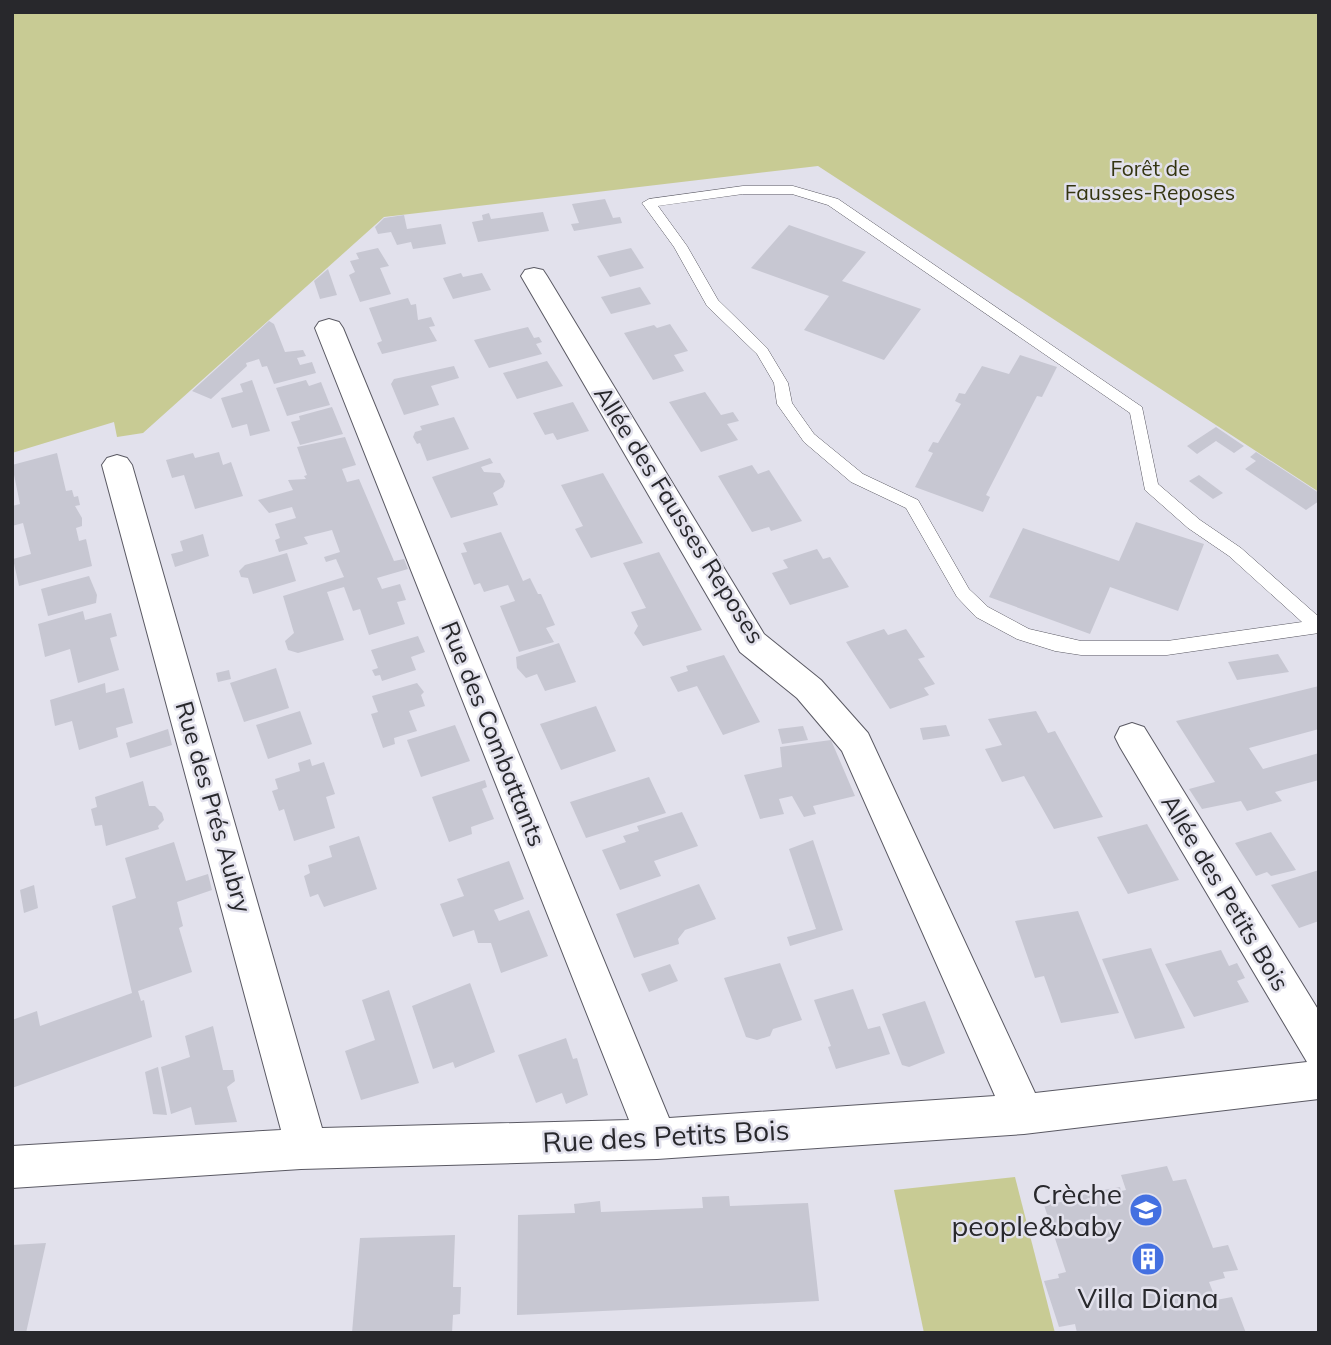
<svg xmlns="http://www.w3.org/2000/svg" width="1331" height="1345" viewBox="0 0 1331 1345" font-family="Mulish,sans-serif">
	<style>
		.green { fill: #c8cb94 }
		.building { fill: #c7c7d2 }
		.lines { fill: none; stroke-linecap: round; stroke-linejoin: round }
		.lane-casing { stroke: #5a5963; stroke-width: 1 }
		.street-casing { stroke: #5a5963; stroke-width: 2 }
		.lane { fill: #fff; fill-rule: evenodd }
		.street { fill: #fff; fill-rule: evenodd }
		.labels { text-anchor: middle; stroke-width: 5; stroke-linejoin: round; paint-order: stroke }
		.far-park-label { font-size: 21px; fill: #343510; stroke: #e2e1ec }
		.street-label { font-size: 24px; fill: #28282c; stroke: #e2e1ec }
		.near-street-label { font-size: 28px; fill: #28282c; stroke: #e2e1ec }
		.near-poi-label { font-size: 28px; fill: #28282c; stroke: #e2e1ec; text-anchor: end }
	</style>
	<rect width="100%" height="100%" fill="#e2e1ec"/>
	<!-- green -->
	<g class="green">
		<polygon points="12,12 1319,12 1319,492 818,166 384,217 143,433 117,437 114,422 12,453"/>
		<polygon points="1015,1177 1055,1333 924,1333 894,1190"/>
	</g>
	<!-- building -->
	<g class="building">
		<polygon points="605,199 613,218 620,217 622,223 574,231 571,224 579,223 572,204"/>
		<polygon points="543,212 549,231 478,242 472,222 483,220 482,215 489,213 491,219"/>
		<polygon points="404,215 407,229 441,224 446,244 413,249 411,242 397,245 391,232 378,234 375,227 384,218"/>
		<polygon points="789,225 866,252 842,281 921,309 884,360 804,330 829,296 751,268"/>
		<polygon points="378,248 389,266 380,268 391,294 360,302 349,275 355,272 350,261 359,259 356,253"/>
		<polygon points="631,248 644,268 610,277 597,256"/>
		<polygon points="328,269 337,295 320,299 314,281"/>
		<polygon points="461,273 463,277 482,273 491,290 453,299 443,278"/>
		<polygon points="640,287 651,304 611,314 601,297"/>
		<polygon points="408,298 411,305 416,304 418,320 431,317 435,326 429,327 437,341 382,354 377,343 382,341 369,308"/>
		<polygon points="269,321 274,324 285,352 303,350 306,356 297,358 300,365 312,362 316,373 274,384 267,366 262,367 259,359 246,363 247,366 211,399 192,391"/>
		<polygon points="670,324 688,351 674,355 684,371 653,380 624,333 654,325 657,328"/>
		<polygon points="528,327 534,338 539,337 542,342 536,344 542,354 489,368 474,340"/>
		<polygon points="1020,355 1057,367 1042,397 1037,396 986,495 990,497 983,512 915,487 933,453 928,451 933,442 938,443 961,404 955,401 959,393 965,394 982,366 1009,374"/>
		<polygon points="547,361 563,386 517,399 503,373"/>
		<polygon points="454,366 459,378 431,386 439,405 404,415 391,384 394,379"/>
		<polygon points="252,380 270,431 250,436 247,424 232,428 221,398 243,392 240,384"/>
		<polygon points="306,380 309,386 321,382 330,405 287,416 276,388"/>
		<polygon points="705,392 721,415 733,412 739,421 727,424 738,440 701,452 669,402"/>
		<polygon points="573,402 589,431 557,440 553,433 545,435 533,413"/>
		<polygon points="332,407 343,434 300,445 291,422 300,420 299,416"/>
		<polygon points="454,417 469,449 427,461 420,443 417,444 413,437 415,432 422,430 420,426"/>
		<polygon points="1216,427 1244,446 1234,453 1216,441 1197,454 1187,446"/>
		<polygon points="345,437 356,465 342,469 347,482 359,479 394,561 404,559 408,569 377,578 382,589 400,584 406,600 397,602 405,624 369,635 360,609 353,611 344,587 327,592 344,640 298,653 288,650 285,641 294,633 283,596 344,577 336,559 326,562 324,557 340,552 332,530 304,537 308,544 279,552 275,540 280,538 275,524 296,518 292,507 269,513 258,500 293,490 288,480 306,479 304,476 307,475 297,447"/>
		<polygon points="219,452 223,465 231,462 243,496 195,509 184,475 172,478 166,460 193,453 195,458"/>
		<polygon points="1256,452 1319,493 1319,501 1306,510 1245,469 1256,461 1250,457"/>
		<polygon points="57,453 66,491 72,490 74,497 78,496 80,505 75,506 82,518 82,526 76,528 79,541 86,539 92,566 19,586 13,559 31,554 23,523 12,526 12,506 20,504 12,465"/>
		<polygon points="490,458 493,463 481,467 484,472 500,473 505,481 503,487 493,493 498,505 451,518 432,477"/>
		<polygon points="752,465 758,474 769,470 802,521 771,531 769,527 752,532 718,476"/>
		<polygon points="603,473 643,543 591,558 575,529 583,526 561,485"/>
		<polygon points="1199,475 1223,493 1213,499 1189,481"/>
		<polygon points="1136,522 1204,544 1178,611 1110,587 1090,634 989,597 1023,528 1119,561"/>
		<polygon points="501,532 523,581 530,578 538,594 541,594 555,625 546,628 554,642 519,652 500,606 515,601 508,585 484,592 480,583 474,585 461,553 467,552 463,543"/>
		<polygon points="203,534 209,556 175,567 171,554 183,551 180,541"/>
		<polygon points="817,549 823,559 830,557 849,587 790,605 772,573 788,568 783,560"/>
		<polygon points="659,552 702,630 643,646 634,633 638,626 631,612 646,608 623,563"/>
		<polygon points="287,553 296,581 253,594 248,578 241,577 239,571 245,565"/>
		<polygon points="89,576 97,595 96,603 48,616 41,589"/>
		<polygon points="83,611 85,620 111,613 117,636 110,638 119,670 78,683 70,649 45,657 38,624"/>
		<polygon points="884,629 888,635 906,629 925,657 918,659 935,684 924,688 929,695 890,709 846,642"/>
		<polygon points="418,636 425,652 411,657 416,670 382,681 380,675 375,676 372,670 378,668 371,650"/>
		<polygon points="559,643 576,682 545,691 537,674 526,678 517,668 516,657"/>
		<polygon points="1278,654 1289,672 1237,680 1228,662"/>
		<polygon points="724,655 760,722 723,735 697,686 678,692 670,677 688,671 686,666"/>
		<polygon points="276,668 289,708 244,722 230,683"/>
		<polygon points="229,670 231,679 218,682 216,673"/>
		<polygon points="105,683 106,693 124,688 133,723 116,728 118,737 79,750 72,721 55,726 50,700"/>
		<polygon points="417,683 424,692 421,695 425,706 409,711 417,731 394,738 395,744 383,748 371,714 378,712 372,696"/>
		<polygon points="1319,686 1319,729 1249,748 1263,769 1319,753 1319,780 1275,792 1282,801 1247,811 1241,801 1202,809 1189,789 1215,782 1176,721"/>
		<polygon points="596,706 616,751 561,770 540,724"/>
		<polygon points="300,711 312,744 268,759 256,725"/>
		<polygon points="1036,711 1048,733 1055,731 1103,817 1054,829 1024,776 1002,782 985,749 1002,745 988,719"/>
		<polygon points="455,725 470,761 421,777 407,740"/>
		<polygon points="946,725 950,736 923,740 920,728"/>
		<polygon points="803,726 808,740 782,744 778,729"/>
		<polygon points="168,729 172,745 130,758 126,743"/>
		<polygon points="831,740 855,796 813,806 816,814 804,817 792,796 779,799 784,814 760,819 744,775 782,767 780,747"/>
		<polygon points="310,759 312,766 324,762 335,794 326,797 335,828 294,841 284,809 279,811 272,791 278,789 275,779 300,771 298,763"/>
		<polygon points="649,777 666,813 586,838 570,802"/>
		<polygon points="485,780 487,787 482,789 494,819 471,827 472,834 449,842 432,797"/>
		<polygon points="143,781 149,806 155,806 162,813 164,820 158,826 159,829 106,846 102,825 95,826 91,809 97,807 95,797"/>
		<polygon points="682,812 698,846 654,861 661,876 620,890 602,850 626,842 623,836 639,831 637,826"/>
		<polygon points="1147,824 1179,880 1128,894 1097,837"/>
		<polygon points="1271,832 1296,870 1271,876 1267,872 1256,876 1235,843"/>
		<polygon points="359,836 377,889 324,907 318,894 310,897 304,876 310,873 308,865 332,857 329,846"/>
		<polygon points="813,840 843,930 790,946 787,937 816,929 789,849"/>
		<polygon points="174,842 186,881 208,874 212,890 177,902 183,926 179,928 192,972 138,991 141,1001 144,1000 152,1037 12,1088 12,1020 37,1011 40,1026 132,993 112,906 136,898 125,858"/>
		<polygon points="509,861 524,899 494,910 499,921 529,910 548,956 501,973 491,943 478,943 474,930 453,937 440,904 464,896 457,879"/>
		<polygon points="1319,870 1319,921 1299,928 1271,885"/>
		<polygon points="699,884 716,919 685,930 678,939 679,944 634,958 616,914"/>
		<polygon points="34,885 38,908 24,913 20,890"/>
		<polygon points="1078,911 1119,1013 1061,1023 1044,976 1035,978 1015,921"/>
		<polygon points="1151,948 1185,1028 1135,1039 1102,959"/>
		<polygon points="1221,950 1229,966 1237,963 1245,978 1237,981 1249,1002 1194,1017 1165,964"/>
		<polygon points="780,963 802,1020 773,1029 770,1036 757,1040 746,1037 724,978"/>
		<polygon points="670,964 678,981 649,992 641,974"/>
		<polygon points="470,983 495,1052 455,1068 453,1062 433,1069 412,1006"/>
		<polygon points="853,989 868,1029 880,1026 890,1054 836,1069 828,1047 831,1046 814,1000"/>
		<polygon points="389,990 419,1083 361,1100 345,1051 375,1040 362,1000"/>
		<polygon points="925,1001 945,1053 909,1067 902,1065 882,1014"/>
		<polygon points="213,1026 223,1070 233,1070 235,1081 227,1087 237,1122 195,1125 191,1107 171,1114 161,1067 190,1057 185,1036"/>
		<polygon points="566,1038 573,1059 577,1058 588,1095 566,1104 562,1093 536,1103 518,1055"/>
		<polygon points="158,1067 167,1115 153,1114 145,1072"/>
		<polygon points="1167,1166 1173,1181 1186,1179 1213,1248 1228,1245 1238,1270 1223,1272 1225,1278 1209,1282 1216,1300 1232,1297 1246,1333 1077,1333 1075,1324 1059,1327 1044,1281 1059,1278 1058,1274 1066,1272 1044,1205 1072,1200 1070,1196 1120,1187 1121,1191 1126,1190 1121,1175"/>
		<polygon points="729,1196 730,1206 808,1203 819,1301 517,1315 518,1215 575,1213 574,1204 600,1201 601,1212 703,1208 702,1197"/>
		<polygon points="455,1235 453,1287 461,1287 460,1314 453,1315 452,1333 352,1333 360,1238"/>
		<polygon points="46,1243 26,1333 12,1333 12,1245"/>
	</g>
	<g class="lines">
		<defs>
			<path id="lane" d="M743,186H793L838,199L1142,407L1158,484L1200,520L1241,548L1319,617V633L1167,655H1081L1055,651L1017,639L976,617L957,597L906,508L851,482L804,442L777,404L774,383L757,354L707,306L674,247L642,203L649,199ZM743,194H792L828,205L1130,413L1145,490L1188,528L1229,556L1302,622L1167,641H1081L1029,629L988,607L969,589L918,500L863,474L814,434L792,403L788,383L767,348L718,300L687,246L658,206Z"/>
			<polygon id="street" points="534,268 543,270 547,276 764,634 821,680 868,733 1035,1093 1307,1062 1120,747 1115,737 1120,727 1132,723 1144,727 1319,1011 1319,1099 1024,1134 657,1159 301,1169 12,1188 12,1146 281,1130 102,465 107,458 117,455 127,458 132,465 322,1128 629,1120 315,328 319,322 329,319 339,322 343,328 669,1118 995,1096 842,751 797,698 740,652 521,276 525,270"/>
		</defs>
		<!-- lane casing -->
		<use href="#lane" class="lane-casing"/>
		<!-- street casing -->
		<use href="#street" class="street-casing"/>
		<!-- lane -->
		<use href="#lane" class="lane"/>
		<!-- street -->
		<use href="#street" class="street"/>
	</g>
	<!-- icons -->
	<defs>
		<symbol id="school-disc" viewBox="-11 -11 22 22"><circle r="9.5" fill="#4470e1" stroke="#e2e1ec"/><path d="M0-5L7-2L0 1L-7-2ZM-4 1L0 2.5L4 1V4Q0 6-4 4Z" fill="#fff"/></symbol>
		<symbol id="building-disc" viewBox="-11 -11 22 22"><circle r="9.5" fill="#4470e1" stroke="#e2e1ec"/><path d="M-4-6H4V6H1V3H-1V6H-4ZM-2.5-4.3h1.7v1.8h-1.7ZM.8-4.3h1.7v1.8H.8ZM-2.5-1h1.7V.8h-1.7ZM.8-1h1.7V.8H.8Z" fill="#fff"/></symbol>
	</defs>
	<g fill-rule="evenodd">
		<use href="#school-disc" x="1127" y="1191" width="38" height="38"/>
		<use href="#building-disc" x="1129" y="1240" width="38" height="38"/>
	</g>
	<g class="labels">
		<!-- far-park labels -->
		<g class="far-park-label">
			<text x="1150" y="176">Forêt de<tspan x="1150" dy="24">Fausses-Reposes</tspan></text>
		</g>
		<!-- street labels -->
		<g class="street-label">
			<text transform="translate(679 515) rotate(58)" y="8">Allée des Fausses Reposes</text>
			<text transform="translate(493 734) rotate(68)" y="8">Rue des Combattants</text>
			<text transform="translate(213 807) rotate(74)" y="8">Rue des Prés Aubry</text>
			<text transform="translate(1225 893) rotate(59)" y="8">Allée des Petits Bois</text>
		</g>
		<!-- near-street labels -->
		<g class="near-street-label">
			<text transform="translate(666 1136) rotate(-3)" y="10">Rue des Petits Bois</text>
		</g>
		<!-- near-poi labels -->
		<g class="near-poi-label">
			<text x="1122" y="1204">Crèche<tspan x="1122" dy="32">people&amp;baby</tspan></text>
			<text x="1148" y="1308" text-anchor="middle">Villa Diana</text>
		</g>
	</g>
	<!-- border -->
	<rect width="1331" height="1345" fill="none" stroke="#28282c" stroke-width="28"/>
</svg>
